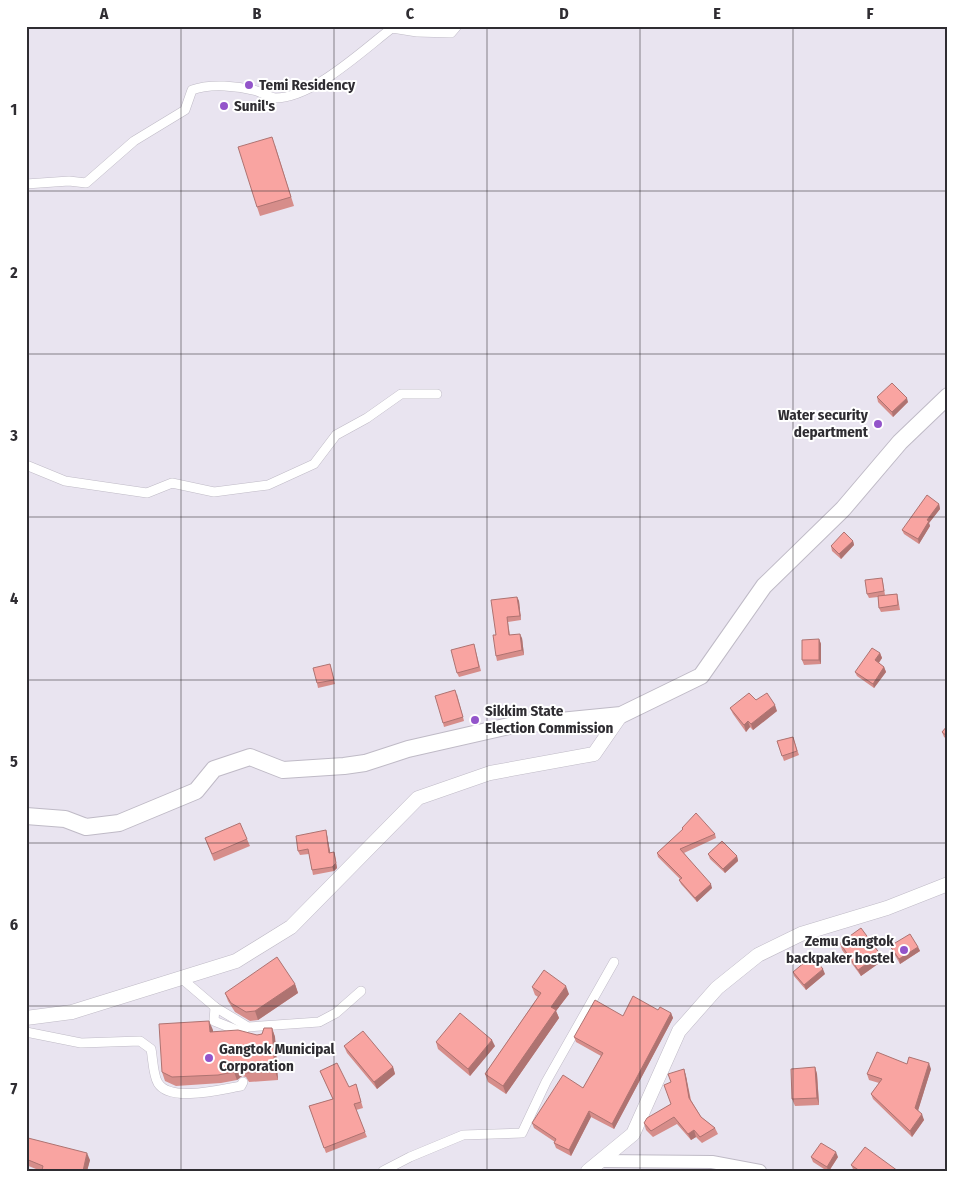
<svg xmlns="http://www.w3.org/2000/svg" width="974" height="1197" viewBox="0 0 974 1197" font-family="'Fira Sans Condensed',sans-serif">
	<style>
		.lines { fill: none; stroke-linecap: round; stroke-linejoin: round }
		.street-casing { stroke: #bfbac6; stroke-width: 10 }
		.secondary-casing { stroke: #bfbac6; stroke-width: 14 }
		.primary-casing { stroke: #bfbac6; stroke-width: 15 }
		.highway-casing { stroke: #bfbac6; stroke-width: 18 }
		.street { stroke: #fff; stroke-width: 9 }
		.secondary { stroke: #fff; stroke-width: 12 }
		.primary { stroke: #fff; stroke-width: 14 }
		.highway { stroke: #fff; stroke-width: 16 }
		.wall { fill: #d68d8a }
		.shaded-wall { fill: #ae7371 }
		.building { fill: #f9a4a1; stroke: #ae7371 }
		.grid { fill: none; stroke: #2f2d32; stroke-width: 1; stroke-opacity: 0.55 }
		.poi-dot { fill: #9354ca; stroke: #fff; stroke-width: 2 }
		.labels { text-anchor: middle; stroke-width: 4; stroke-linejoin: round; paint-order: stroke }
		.poi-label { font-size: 15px; font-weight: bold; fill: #2f2d32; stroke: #fff; text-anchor: start }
		.neatline { fill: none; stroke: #2f2d32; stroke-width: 2 }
		.grid-label { font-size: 16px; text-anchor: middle; font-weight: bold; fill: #2f2d32 }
	</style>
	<rect width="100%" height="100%" fill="#e9e4f0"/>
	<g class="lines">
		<defs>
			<g id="street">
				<path d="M26,184L69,181L86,183L134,141L185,110L192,90C211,83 238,86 257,91C262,93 269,97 275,98C313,98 363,50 392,28L417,32L451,33L457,26"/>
				<polyline points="26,465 65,481 147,493 172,483 214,492 268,485 314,464 336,435 367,418 401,394 437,394"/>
				<polyline points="181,978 215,1007 248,1027 319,1022 336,1013 361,991"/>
				<polyline points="215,1007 214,1021 244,1033"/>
				<path d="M26,1032L81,1043L140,1041L151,1049C153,1059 153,1075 158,1083C170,1103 223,1089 241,1086L243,1082"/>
				<polyline points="383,1171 410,1157 463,1135 522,1133 546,1082 614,962"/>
			</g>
			<polyline id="secondary" points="601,1161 712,1162 760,1171"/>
			<g id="primary">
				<polyline points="26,1018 72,1012 236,961 291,927 418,798 490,773 594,754 621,715"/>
				<polyline points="588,1171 633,1134 679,1031 717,988 758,955 801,934 887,908 948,884"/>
			</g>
			<polyline id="highway" points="26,816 65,819 86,827 119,823 196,791 214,769 250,757 283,770 344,766 365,763 408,749 509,726 621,715 701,676 764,586 843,509 900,442 948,396"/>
		</defs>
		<!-- street casing -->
		<use href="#street" class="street-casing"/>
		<!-- secondary casing -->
		<use href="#secondary" class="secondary-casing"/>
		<!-- primary casing -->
		<use href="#primary" class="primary-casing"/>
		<!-- highway casing -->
		<use href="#highway" class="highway-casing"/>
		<!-- street -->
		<use href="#street" class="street"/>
		<!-- secondary -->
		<use href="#secondary" class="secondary"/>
		<!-- primary -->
		<use href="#primary" class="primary"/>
		<!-- highway -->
		<use href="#highway" class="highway"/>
	</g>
	<!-- wall -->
	<g class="wall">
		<polygon points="275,145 294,206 260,216 257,207"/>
		<polygon points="877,397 908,402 893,417 878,402"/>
		<polygon points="939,504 940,509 929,523 930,526 919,544 904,534 902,530"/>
		<polygon points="853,541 854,545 841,559 832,551 831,546"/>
		<polygon points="882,578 883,582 885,595 897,594 898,598 900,610 881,612 879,608 878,597 869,598 867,594"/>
		<polygon points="517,597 519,601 521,620 508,622 510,635 522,638 524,655 497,661 496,656 496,635"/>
		<polygon points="819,639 821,644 821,664 804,665 802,660"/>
		<polygon points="475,648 481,671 459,677 457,673"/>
		<polygon points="880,653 882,658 879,663 884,667 886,672 874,688 857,676 855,672"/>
		<polygon points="331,668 335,684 318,688 317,683"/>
		<polygon points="457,694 464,721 444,727 443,723"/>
		<polygon points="756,700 777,711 753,730 750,727 746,732 733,714 730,708"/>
		<polygon points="948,725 948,740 944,737 942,732"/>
		<polygon points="793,737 799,755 784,761 777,741"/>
		<polygon points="682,828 715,834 716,838 684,853 712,888 697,902 681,884 679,880 680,879 658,857 657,853 683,830"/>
		<polygon points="326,830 327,835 330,852 335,856 337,868 334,871 313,875 309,854 300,855 298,851"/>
		<polygon points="205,838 247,839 250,846 214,861"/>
		<polygon points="708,854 737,856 738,861 725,873 710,859"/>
		<polygon points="840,943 882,961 861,976 842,950"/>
		<polygon points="890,946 918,947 920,951 900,964 892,950"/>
		<polygon points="793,972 825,974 806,990 794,976"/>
		<polygon points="295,984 298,993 258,1020 250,1021 235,1012 228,1001 225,993"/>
		<polygon points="532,987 569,994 556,1011 559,1018 506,1094 488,1082 485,1074 538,997 535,995"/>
		<polygon points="658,1010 671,1013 673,1018 614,1129 591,1117 571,1156 556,1148 554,1143 555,1142 534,1128 532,1123 583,1088 601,1056 576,1042 574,1037 623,1016"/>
		<polygon points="272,1028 275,1037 278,1080 249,1082 246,1077 242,1076 237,1080 221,1083 176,1086 165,1081 162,1072 213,1030 213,1032 257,1035 262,1034"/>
		<polygon points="436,1042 495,1046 470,1076 438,1049"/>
		<polygon points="344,1046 393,1067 395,1074 377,1089 347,1053"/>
		<polygon points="907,1064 931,1069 918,1110 924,1120 912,1137 873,1099 871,1094 879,1083 869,1080 867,1074"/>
		<polygon points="815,1067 817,1074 819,1105 795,1106 792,1099"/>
		<polygon points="684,1069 686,1076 691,1100 701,1117 715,1128 718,1134 702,1143 696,1137 691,1140 677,1124 653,1137 646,1130 644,1123 671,1104 671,1082"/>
		<polygon points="320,1071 349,1087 356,1084 363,1108 356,1110 367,1137 326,1153 309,1106 333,1099"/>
		<polygon points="26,1143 90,1160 87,1171 41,1171 26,1165"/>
		<polygon points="811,1157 838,1157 829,1171 827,1171 813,1162"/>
		<polygon points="851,1165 898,1171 854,1171"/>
	</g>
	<!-- shaded-wall -->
	<g class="shaded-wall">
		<polygon points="907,398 908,402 893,417 892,412"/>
		<polygon points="939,504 940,509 929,523 930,526 919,544 918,539 927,520"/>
		<polygon points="853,541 854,545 841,559 839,554"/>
		<polygon points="517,597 519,601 521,620 520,616"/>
		<polygon points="520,634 522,638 524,655 522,650"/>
		<polygon points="819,639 821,644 821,664 819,660"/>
		<polygon points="880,653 882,658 877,665 875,660"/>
		<polygon points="884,667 886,672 874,688 873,684"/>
		<polygon points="775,705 777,711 753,730 751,724"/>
		<polygon points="748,721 750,727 746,732 744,725"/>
		<polygon points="326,830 327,835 331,857 329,853"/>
		<polygon points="334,852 337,868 334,871 332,867"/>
		<polygon points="737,856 738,861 725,873 723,869"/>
		<polygon points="711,884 712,888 697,902 695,898"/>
		<polygon points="918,947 920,951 900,964 899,959"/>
		<polygon points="880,954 882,961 861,976 858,970"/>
		<polygon points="823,969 825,974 806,990 804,985"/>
		<polygon points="295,984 298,993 258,1020 255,1011"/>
		<polygon points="566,986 569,994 556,1011 559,1018 506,1094 503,1086 551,1007"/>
		<polygon points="671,1013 673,1018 614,1129 612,1124"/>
		<polygon points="209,1021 213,1030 213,1041 210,1032"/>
		<polygon points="272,1028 275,1037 278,1080 275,1071"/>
		<polygon points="492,1040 495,1046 470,1076 468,1069"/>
		<polygon points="929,1063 931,1069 917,1114 915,1108"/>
		<polygon points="239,1067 242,1076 237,1080 234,1072"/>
		<polygon points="393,1067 395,1074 377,1089 374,1082"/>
		<polygon points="815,1067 817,1074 819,1105 817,1098"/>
		<polygon points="684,1069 686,1076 691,1104 689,1098"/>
		<polygon points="589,1111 591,1117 571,1156 569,1150"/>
		<polygon points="922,1114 924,1120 912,1137 910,1131"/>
		<polygon points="694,1130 696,1137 691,1140 688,1134"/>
		<polygon points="836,1152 838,1157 829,1171 828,1171 827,1167"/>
		<polygon points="87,1153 90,1160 87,1171 83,1171"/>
	</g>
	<!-- building -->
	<g class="building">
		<polygon points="272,137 291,197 257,207 238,147"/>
		<polygon points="892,383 907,398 892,412 877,397"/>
		<polygon points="927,495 939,504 927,520 929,521 918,539 902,530"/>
		<polygon points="844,532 853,541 839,554 831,546"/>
		<polygon points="882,578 884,591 867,594 865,580"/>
		<polygon points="897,594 898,605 879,608 878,596"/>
		<polygon points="517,597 520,616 507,617 509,635 520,634 522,650 496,656 493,635 496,635 491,600"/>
		<polygon points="819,639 819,660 802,660 802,640"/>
		<polygon points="474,644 479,667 457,673 451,650"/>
		<polygon points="872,648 880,653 875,660 884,667 873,684 855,672"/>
		<polygon points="330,664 334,680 317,683 313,668"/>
		<polygon points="455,690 463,717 443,723 435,696"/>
		<polygon points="749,693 756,700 767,693 775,705 751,724 748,721 744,725 730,708"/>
		<polygon points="948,725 948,737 942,732"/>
		<polygon points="793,737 797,751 782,756 777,741"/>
		<polygon points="696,813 715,834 680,849 711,884 695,898 679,880 682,878 657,853 683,829 682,828"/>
		<polygon points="240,823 247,839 212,854 205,838"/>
		<polygon points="326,830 329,853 334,852 336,863 332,867 312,870 308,849 298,851 296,836"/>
		<polygon points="722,841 737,856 723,869 708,854"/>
		<polygon points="861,928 880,954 858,970 840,943"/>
		<polygon points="910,934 918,947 899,959 890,946"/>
		<polygon points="812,956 823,969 804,985 793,972"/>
		<polygon points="277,957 295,984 255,1011 246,1012 231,1003 225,993"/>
		<polygon points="544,970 566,986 551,1007 556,1010 503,1086 485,1074 541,993 532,987"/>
		<polygon points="633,996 658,1010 660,1007 671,1013 612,1124 589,1111 569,1150 554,1143 556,1139 532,1123 563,1075 583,1088 603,1053 574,1037 595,1000 623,1016"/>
		<polygon points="460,1013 492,1040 468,1069 436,1042"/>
		<polygon points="209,1021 210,1032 238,1030 257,1035 262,1034 264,1028 272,1028 275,1071 246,1073 243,1068 239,1067 234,1072 218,1075 172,1077 162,1072 159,1024"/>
		<polygon points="363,1031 393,1067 374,1082 344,1046"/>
		<polygon points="877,1052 907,1064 909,1057 929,1063 915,1108 922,1114 910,1131 871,1094 882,1079 867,1074"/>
		<polygon points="337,1063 349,1087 356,1084 361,1102 354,1104 365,1132 324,1148 309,1106 333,1099 320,1071"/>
		<polygon points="815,1067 817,1098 792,1099 791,1069"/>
		<polygon points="684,1069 689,1098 701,1117 715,1128 700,1137 694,1130 688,1134 674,1117 651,1131 644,1123 647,1118 671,1104 664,1085 671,1082 668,1074"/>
		<polygon points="28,1138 87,1153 83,1171 42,1170 43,1166 26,1159 26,1143"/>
		<polygon points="821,1143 836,1152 827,1167 811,1157"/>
		<polygon points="865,1147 898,1171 860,1171 851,1165"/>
	</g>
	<!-- grid -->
	<path class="grid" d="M181,26V1171M334,26V1171M487,26V1171M640,26V1171M793,26V1171M26,191H948M26,354H948M26,517H948M26,680H948M26,843H948M26,1006H948"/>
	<!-- markers -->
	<g class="poi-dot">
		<circle cx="249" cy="85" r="5"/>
		<circle cx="224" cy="106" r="5"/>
		<circle cx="878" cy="424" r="5"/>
		<circle cx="475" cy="720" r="5"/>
		<circle cx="904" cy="950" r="5"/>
		<circle cx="209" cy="1058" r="5"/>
	</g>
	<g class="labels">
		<!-- poi labels -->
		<g class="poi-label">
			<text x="259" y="90">Temi Residency</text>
			<text x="234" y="111">Sunil's</text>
			<text x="868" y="420" text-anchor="end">Water security<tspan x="868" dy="17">department</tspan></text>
			<text x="485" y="716">Sikkim State<tspan x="485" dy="17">Election Commission</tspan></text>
			<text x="894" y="946" text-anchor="end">Zemu Gangtok<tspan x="894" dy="17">backpaker hostel</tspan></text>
			<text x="219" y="1054">Gangtok Municipal<tspan x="219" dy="17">Corporation</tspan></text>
		</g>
	</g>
	<!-- border -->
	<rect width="974" height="1197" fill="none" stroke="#ffffff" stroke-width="55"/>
	<rect x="28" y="28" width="918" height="1142" class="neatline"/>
	<g class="grid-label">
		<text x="104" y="19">A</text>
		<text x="257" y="19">B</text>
		<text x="410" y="19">C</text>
		<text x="564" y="19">D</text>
		<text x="717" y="19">E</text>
		<text x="870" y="19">F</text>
		<text x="14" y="115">1</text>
		<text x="14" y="278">2</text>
		<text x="14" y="441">3</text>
		<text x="14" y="604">4</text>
		<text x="14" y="767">5</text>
		<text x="14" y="930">6</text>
		<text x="14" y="1094">7</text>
	</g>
</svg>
